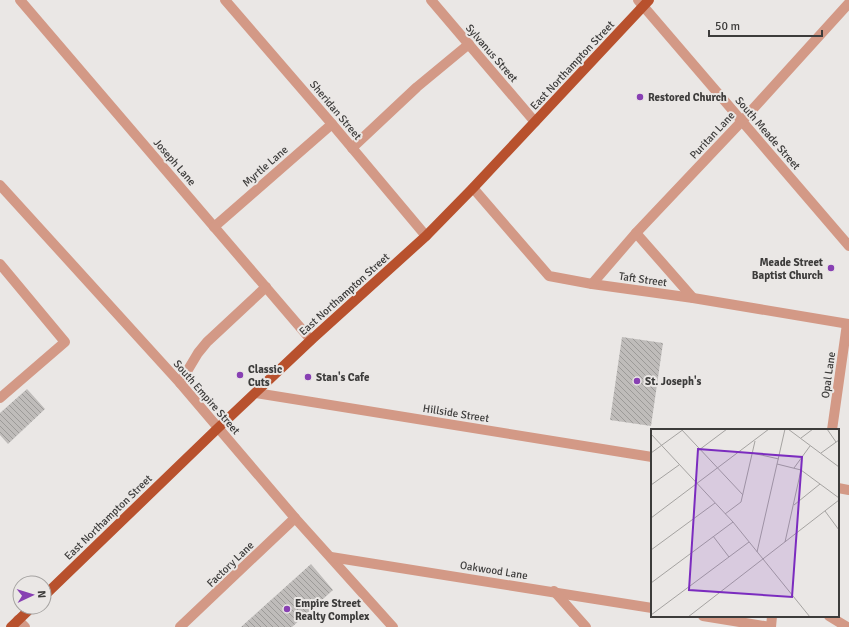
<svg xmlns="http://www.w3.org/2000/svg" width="849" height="627" viewBox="0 0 849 627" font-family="Signika,sans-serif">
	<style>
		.building { fill: url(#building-back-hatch) }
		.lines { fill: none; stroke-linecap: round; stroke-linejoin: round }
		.minor { stroke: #d39986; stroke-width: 10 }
		.major { stroke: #b8512d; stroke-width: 10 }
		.poi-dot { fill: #8840b3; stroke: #eae7e5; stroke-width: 1.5 }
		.labels { text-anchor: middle; stroke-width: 4; stroke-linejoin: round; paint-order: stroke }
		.street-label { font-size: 11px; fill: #3d3c3b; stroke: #eae7e5 }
		.poi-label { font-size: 11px; font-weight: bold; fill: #3d3c3b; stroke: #eae7e5; text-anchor: start }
		.inset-road { fill: none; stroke: #a5a3a1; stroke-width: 1 }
		.view { fill: #7b2cbf; fill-opacity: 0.15; stroke: #7b2cbf; stroke-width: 2 }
		.inset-edge { fill: none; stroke: #3d3c3b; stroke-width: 2 }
	</style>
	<defs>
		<pattern id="building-back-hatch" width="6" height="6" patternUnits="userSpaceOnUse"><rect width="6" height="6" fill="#bfbcba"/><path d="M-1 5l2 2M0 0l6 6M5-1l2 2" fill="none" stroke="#9c9a98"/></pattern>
	</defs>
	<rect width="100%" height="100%" fill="#eae7e5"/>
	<!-- building -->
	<g class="building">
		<polygon points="622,337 663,343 651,426 610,420"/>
		<polygon points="27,389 45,409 8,444 0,435 0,413"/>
		<polygon points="311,564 333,590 292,627 241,627"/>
	</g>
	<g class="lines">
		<!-- minor -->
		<g class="minor">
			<polyline points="20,0 311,340"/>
			<polyline points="225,0 332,124 426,236"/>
			<polyline points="431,0 535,122"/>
			<polyline points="638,0 849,246"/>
			<polyline points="352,148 417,87 469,44"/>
			<polyline points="0,185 180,383 295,518 393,627"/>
			<polyline points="473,188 549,276 592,284 693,298 849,324"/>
			<polyline points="214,227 332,124"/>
			<polyline points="636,233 693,298"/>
			<polyline points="0,264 65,342 0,398"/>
			<polyline points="592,284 636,233 742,121 849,3"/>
			<polyline points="180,383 198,353 207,342 266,287"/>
			<polyline points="256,393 652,457"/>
			<polyline points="832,430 847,324"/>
			<polyline points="838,488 849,490"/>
			<polyline points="331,557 652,608"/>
			<polyline points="554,591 586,627"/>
			<polyline points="703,616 770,627"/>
			<polyline points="829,616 847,627"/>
			<polyline points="18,620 25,627"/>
			<polyline points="180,627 295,518"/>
			<polyline points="771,627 772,616"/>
		</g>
		<!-- major -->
		<g class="major">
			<polyline points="44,596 218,428 311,340 426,236 473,188 649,0"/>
			<polyline points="11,627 32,607"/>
		</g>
	</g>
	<!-- markers -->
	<g class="poi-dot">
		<circle cx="640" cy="97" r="4"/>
		<circle cx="831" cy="268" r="4"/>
		<circle cx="240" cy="375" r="4"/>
		<circle cx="308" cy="377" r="4"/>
		<circle cx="637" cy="381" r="4"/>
		<circle cx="287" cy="609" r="4"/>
	</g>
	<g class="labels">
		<!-- street labels -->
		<g class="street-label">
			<text transform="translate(492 53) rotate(49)" y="4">Sylvanus Street</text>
			<text transform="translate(572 65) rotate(-47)" y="4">East Northampton Street</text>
			<text transform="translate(336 110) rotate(50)" y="4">Sheridan Street</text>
			<text transform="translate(768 133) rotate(49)" y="4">South Meade Street</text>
			<text transform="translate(712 135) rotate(-47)" y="4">Puritan Lane</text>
			<text transform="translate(175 162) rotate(49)" y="4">Joseph Lane</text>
			<text transform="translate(265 166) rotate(-41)" y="4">Myrtle Lane</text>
			<text transform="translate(643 279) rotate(8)" y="4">Taft Street</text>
			<text transform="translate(344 294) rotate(-42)" y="4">East Northampton Street</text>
			<text transform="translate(828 375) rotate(-82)" y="4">Opal Lane</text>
			<text transform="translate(207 397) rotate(49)" y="4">South Empire Street</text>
			<text transform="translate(456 413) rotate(9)" y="4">Hillside Street</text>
			<text transform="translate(108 517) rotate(-44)" y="4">East Northampton Street</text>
			<text transform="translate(230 564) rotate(-44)" y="4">Factory Lane</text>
			<text transform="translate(494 570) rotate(9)" y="4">Oakwood Lane</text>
		</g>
		<!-- poi labels -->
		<g class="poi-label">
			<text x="648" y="101">Restored Church</text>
			<text x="823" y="266" text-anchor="end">Meade Street<tspan x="823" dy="13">Baptist Church</tspan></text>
			<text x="248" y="373">Classic<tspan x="248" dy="13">Cuts</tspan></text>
			<text x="316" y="381">Stan's Cafe</text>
			<text x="645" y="385">St. Joseph's</text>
			<text x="295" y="607">Empire Street<tspan x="295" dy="13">Realty Complex</tspan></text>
		</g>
	</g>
	<!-- overview -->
	<g transform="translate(651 429)">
		<rect width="188" height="188" fill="#eae7e5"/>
		<path class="inset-road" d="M30,0L92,66M137,0L188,38M176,0L185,13M0,5L82,93L159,188M150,9L162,0M48,21L76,0M0,24L33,0M101,24L128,30M170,24L188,11M126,35L150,41L188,69M143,39L159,17M0,56L28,36M143,76L169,55M174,82L188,101M74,85L90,73L104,12M0,89L118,0M62,107L78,128M134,113L150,41M0,121L64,74M106,123L134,0M0,154L82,93M0,186L98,113M37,188L188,71"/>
		<path class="view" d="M47,20L151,28L141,168L38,161Z"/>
		<rect width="188" height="188" class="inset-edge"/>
	</g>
	<!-- north arrow -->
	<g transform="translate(32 595) rotate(86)"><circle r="19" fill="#eae7e5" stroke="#a5a3a1"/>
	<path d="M0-3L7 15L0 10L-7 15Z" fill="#8840b3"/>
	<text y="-6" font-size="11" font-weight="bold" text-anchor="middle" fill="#3d3c3b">N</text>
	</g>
	<!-- scale -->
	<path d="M709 30v6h113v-6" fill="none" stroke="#3d3c3b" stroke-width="2"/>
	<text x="715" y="30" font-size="12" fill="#3d3c3b" stroke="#eae7e5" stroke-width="3" paint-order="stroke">50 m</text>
</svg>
